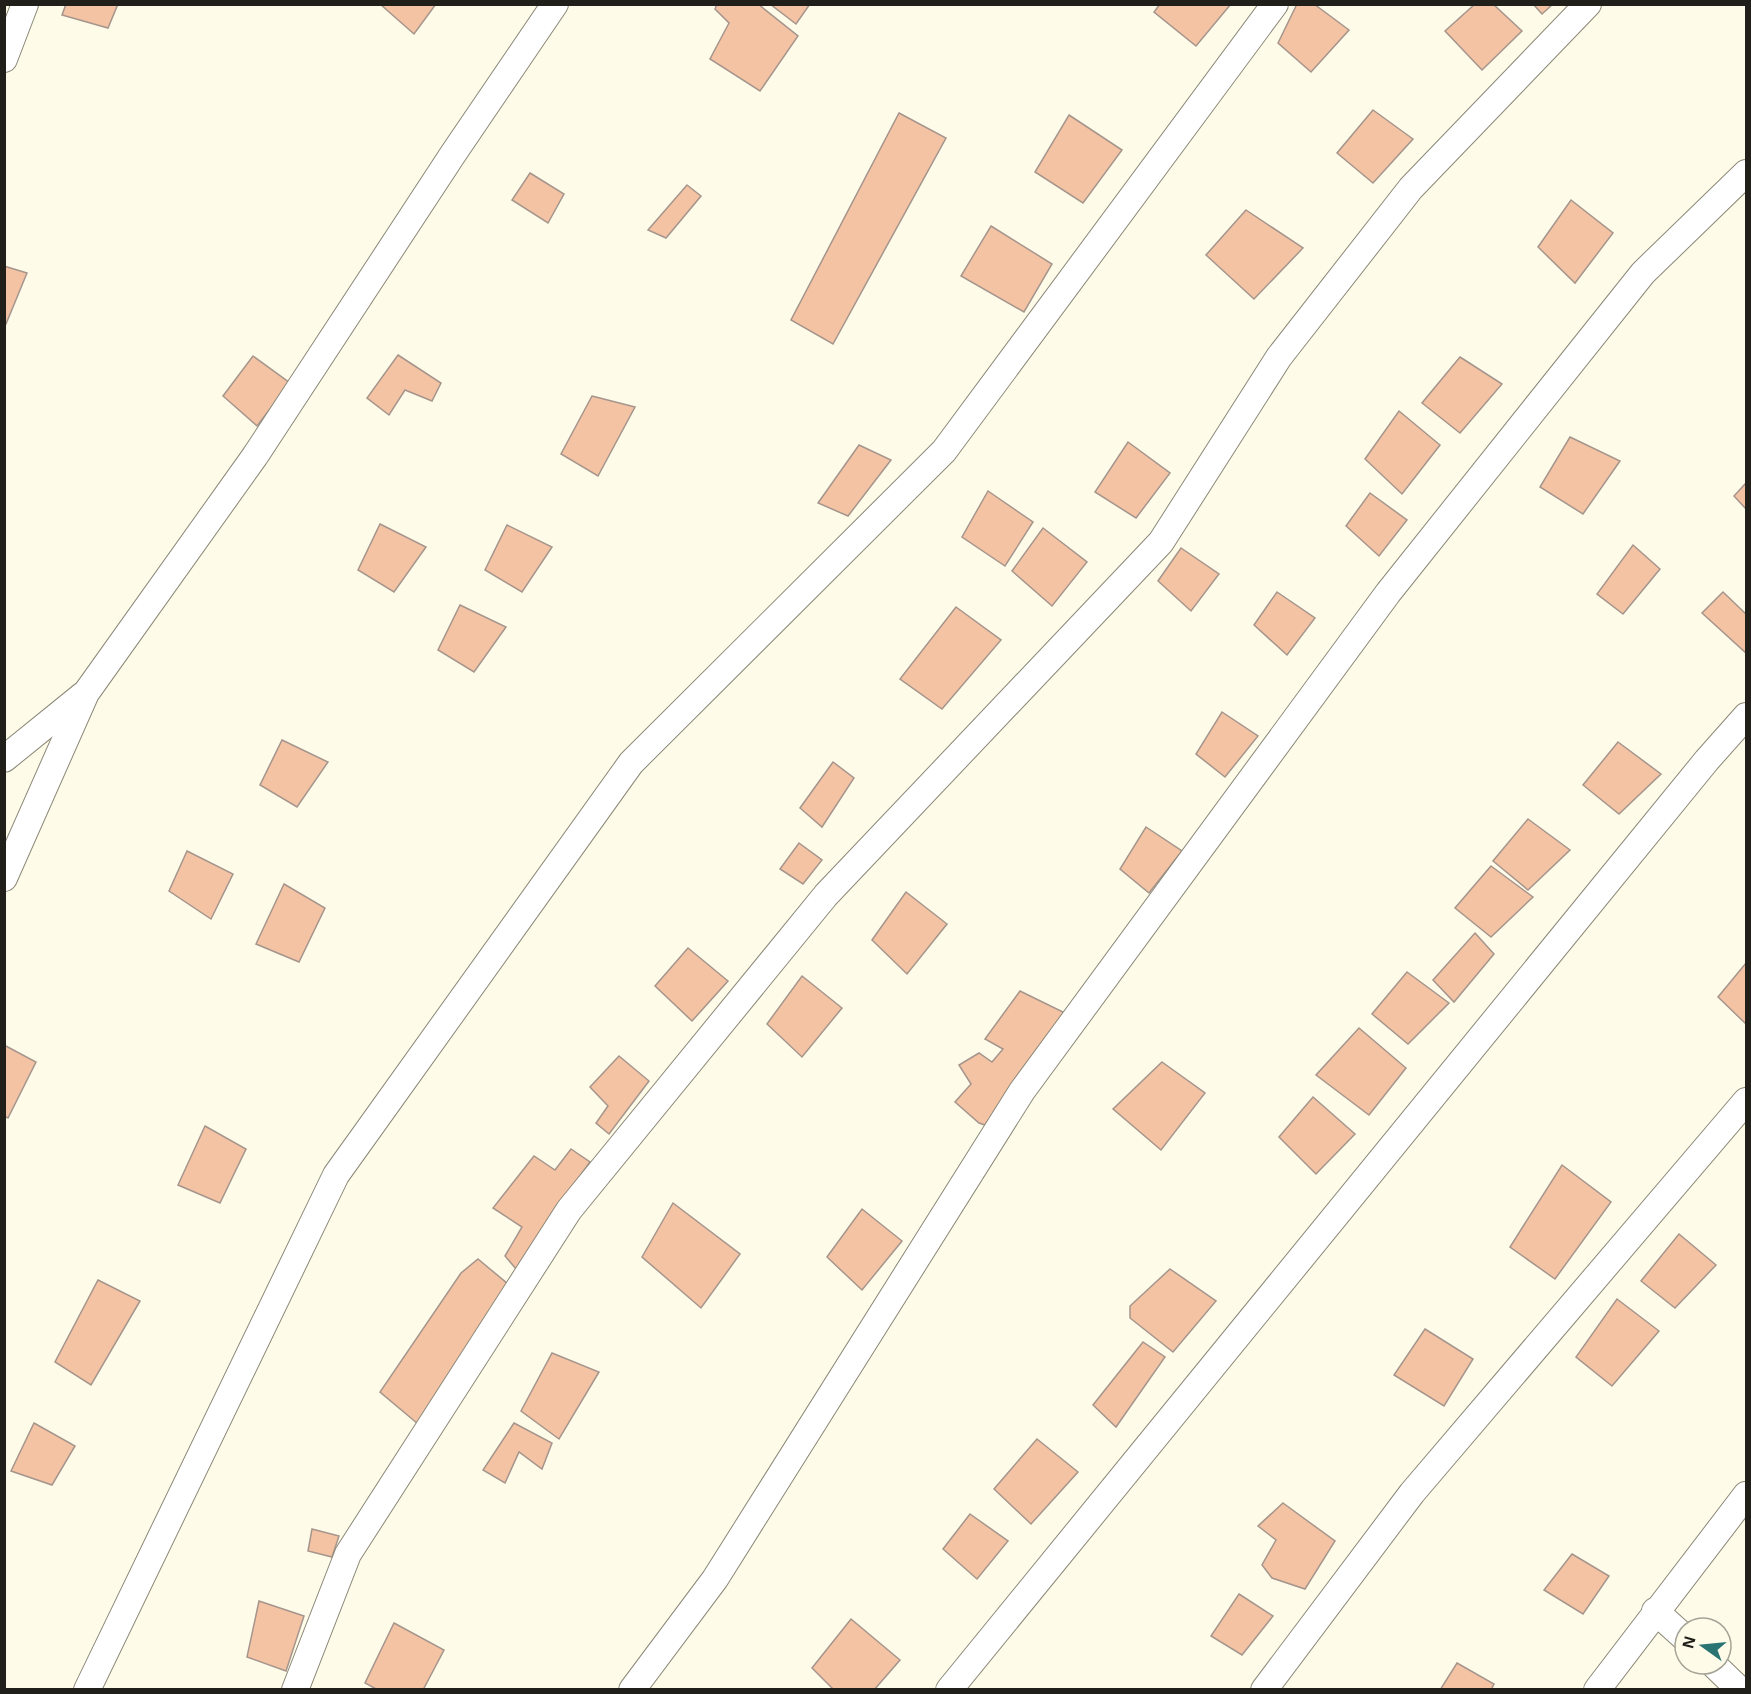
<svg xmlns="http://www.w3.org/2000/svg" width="1751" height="1694" viewBox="0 0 1751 1694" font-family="Arial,sans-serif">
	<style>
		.building { fill: #f4c3a4; stroke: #a5958c; stroke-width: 1.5 }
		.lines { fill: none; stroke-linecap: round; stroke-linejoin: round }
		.street-casing { stroke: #8b8878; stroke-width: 28 }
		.street { stroke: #fff; stroke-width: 26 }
	</style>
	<rect width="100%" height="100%" fill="#fefbe9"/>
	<!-- building -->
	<g class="building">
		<polygon points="66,4 118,4 108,28 62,15"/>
		<polygon points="380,4 436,4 414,34"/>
		<polygon points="717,4 758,4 798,36 760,91 710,59 729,23 715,9"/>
		<polygon points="770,4 810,4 796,24"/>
		<polygon points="1160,4 1231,4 1196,46 1154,12"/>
		<polygon points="1297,4 1314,4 1349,30 1311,72 1278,43"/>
		<polygon points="1475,4 1493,4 1522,31 1482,70 1445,31"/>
		<polygon points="1533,4 1553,4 1542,14"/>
		<polygon points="1373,110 1413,139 1373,183 1337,153"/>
		<polygon points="899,113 946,138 833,344 791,320"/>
		<polygon points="1069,115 1122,150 1083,203 1035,172"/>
		<polygon points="530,173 564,194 548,223 512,200"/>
		<polygon points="687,185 701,196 666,238 648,230"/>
		<polygon points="1571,200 1613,233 1575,283 1538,247"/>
		<polygon points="1246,210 1303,248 1254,299 1206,255"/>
		<polygon points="991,226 1052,264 1024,312 961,276"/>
		<polygon points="4,266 27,273 6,324 4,323"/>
		<polygon points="398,355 441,383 432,401 405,390 389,415 367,398"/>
		<polygon points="253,356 290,383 257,426 223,396"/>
		<polygon points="1460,357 1502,384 1460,433 1422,403"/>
		<polygon points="592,396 635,407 598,476 561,454"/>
		<polygon points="1399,411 1440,445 1402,494 1365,459"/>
		<polygon points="1570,437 1620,461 1583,514 1540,487"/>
		<polygon points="1128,442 1170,473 1136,518 1095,492"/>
		<polygon points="859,445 891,460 848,516 818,503"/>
		<polygon points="1746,483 1746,509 1734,496"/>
		<polygon points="988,491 1033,522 1005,566 962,537"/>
		<polygon points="1370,493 1407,520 1379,556 1346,526"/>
		<polygon points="380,524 426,547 394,592 358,570"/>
		<polygon points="507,525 552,547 522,592 485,570"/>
		<polygon points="1043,528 1087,562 1052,606 1012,571"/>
		<polygon points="1633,545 1660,569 1623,614 1597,594"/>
		<polygon points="1181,548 1219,574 1191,611 1158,581"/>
		<polygon points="1277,592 1315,618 1287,655 1254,625"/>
		<polygon points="1723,592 1746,614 1746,653 1702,613"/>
		<polygon points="460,605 506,627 474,672 438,650"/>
		<polygon points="956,607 1001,640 942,709 900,679"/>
		<polygon points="1222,712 1258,736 1225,777 1196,754"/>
		<polygon points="282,740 328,762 297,807 260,785"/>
		<polygon points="1618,742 1661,774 1619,814 1583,785"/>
		<polygon points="833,762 854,778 822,827 800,808"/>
		<polygon points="1528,819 1570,850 1528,890 1493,861"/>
		<polygon points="1146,827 1182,851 1149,893 1120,869"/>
		<polygon points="799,843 822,860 803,884 780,869"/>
		<polygon points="187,851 233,874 211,919 169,891"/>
		<polygon points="1491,866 1533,897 1491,937 1455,908"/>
		<polygon points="284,884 325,908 299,962 256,944"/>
		<polygon points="906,892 947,924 907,974 872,940"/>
		<polygon points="1475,933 1494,954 1454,1002 1433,980"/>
		<polygon points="688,948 728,981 692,1021 655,986"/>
		<polygon points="1746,963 1746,1024 1718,997"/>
		<polygon points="1407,972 1449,1003 1408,1044 1372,1014"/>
		<polygon points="802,976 842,1008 802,1057 767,1024"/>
		<polygon points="1020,991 1065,1013 985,1125 979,1123 955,1102 971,1084 959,1065 979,1053 992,1062 1003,1049 985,1039"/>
		<polygon points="1359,1028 1406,1068 1369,1115 1316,1075"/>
		<polygon points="4,1045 36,1062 8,1118 4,1116"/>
		<polygon points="619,1056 649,1081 609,1134 596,1123 608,1106 590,1087"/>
		<polygon points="1162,1062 1205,1093 1161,1150 1113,1109"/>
		<polygon points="1313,1097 1355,1134 1316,1174 1279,1137"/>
		<polygon points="205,1126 246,1149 220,1203 178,1185"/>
		<polygon points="571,1149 590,1162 554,1212 517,1270 505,1256 522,1227 493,1208 534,1156 555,1170"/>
		<polygon points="1562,1165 1611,1202 1555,1279 1510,1247"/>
		<polygon points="673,1203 740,1254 701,1308 642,1257"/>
		<polygon points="862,1209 902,1241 862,1290 827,1257"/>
		<polygon points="1679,1234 1716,1265 1675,1308 1641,1281"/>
		<polygon points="478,1259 508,1284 418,1424 380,1392 461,1273"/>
		<polygon points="1170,1269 1216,1301 1173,1352 1130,1318 1130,1306"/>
		<polygon points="98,1280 140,1301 91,1385 55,1362"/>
		<polygon points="1617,1299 1659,1331 1612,1386 1576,1357"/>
		<polygon points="1425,1329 1473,1359 1444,1406 1394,1375"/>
		<polygon points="1143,1342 1165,1357 1116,1427 1093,1405"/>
		<polygon points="552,1353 599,1372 559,1439 521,1411"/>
		<polygon points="34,1423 75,1446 52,1485 11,1471"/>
		<polygon points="514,1423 552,1443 542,1469 519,1452 505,1483 483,1470"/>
		<polygon points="1037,1439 1078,1472 1031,1524 994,1489"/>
		<polygon points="1283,1503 1335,1541 1305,1589 1272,1578 1262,1565 1276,1540 1258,1526"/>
		<polygon points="970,1514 1008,1541 977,1579 943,1549"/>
		<polygon points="312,1529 339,1536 332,1557 308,1551"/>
		<polygon points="1572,1554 1609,1576 1583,1614 1544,1590"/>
		<polygon points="1239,1594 1273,1616 1242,1655 1211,1636"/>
		<polygon points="259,1601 304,1616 286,1671 247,1657"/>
		<polygon points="851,1619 900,1660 874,1690 834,1690 812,1668"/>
		<polygon points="394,1623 444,1650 423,1690 378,1690 365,1683"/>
		<polygon points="1457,1663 1494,1684 1491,1690 1440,1690"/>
	</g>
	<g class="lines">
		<defs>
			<g id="street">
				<polyline points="4,59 25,4"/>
				<polyline points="4,759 83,695"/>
				<polyline points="4,878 86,693 255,456 453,154 555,4"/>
				<polyline points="1655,1611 1685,1638"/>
				<polyline points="1713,1664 1740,1690"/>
				<polyline points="87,1690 336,1175 631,763 944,451 1275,4"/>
				<polyline points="295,1690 348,1554 569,1210 826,895 1161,542 1279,357 1411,188 1588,4"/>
				<polyline points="632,1690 715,1579 1022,1091 1388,593 1643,273 1746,173"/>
				<polyline points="949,1690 1707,760 1746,716"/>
				<polyline points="1264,1690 1412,1493 1746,1101"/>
				<polyline points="1597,1690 1746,1495"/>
			</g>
		</defs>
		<!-- street casing -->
		<use href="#street" class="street-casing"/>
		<!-- street -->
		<use href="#street" class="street"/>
	</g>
	<!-- border -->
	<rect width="1751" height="1694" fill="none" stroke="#201f19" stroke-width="12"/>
	<!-- north arrow -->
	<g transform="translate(1703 1646) rotate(285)"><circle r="28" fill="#fefbe9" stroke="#a5a396" stroke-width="1.5"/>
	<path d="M0-4.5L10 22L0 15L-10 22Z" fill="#2a7474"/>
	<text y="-9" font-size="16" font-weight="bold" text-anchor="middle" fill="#201f19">N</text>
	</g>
</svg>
